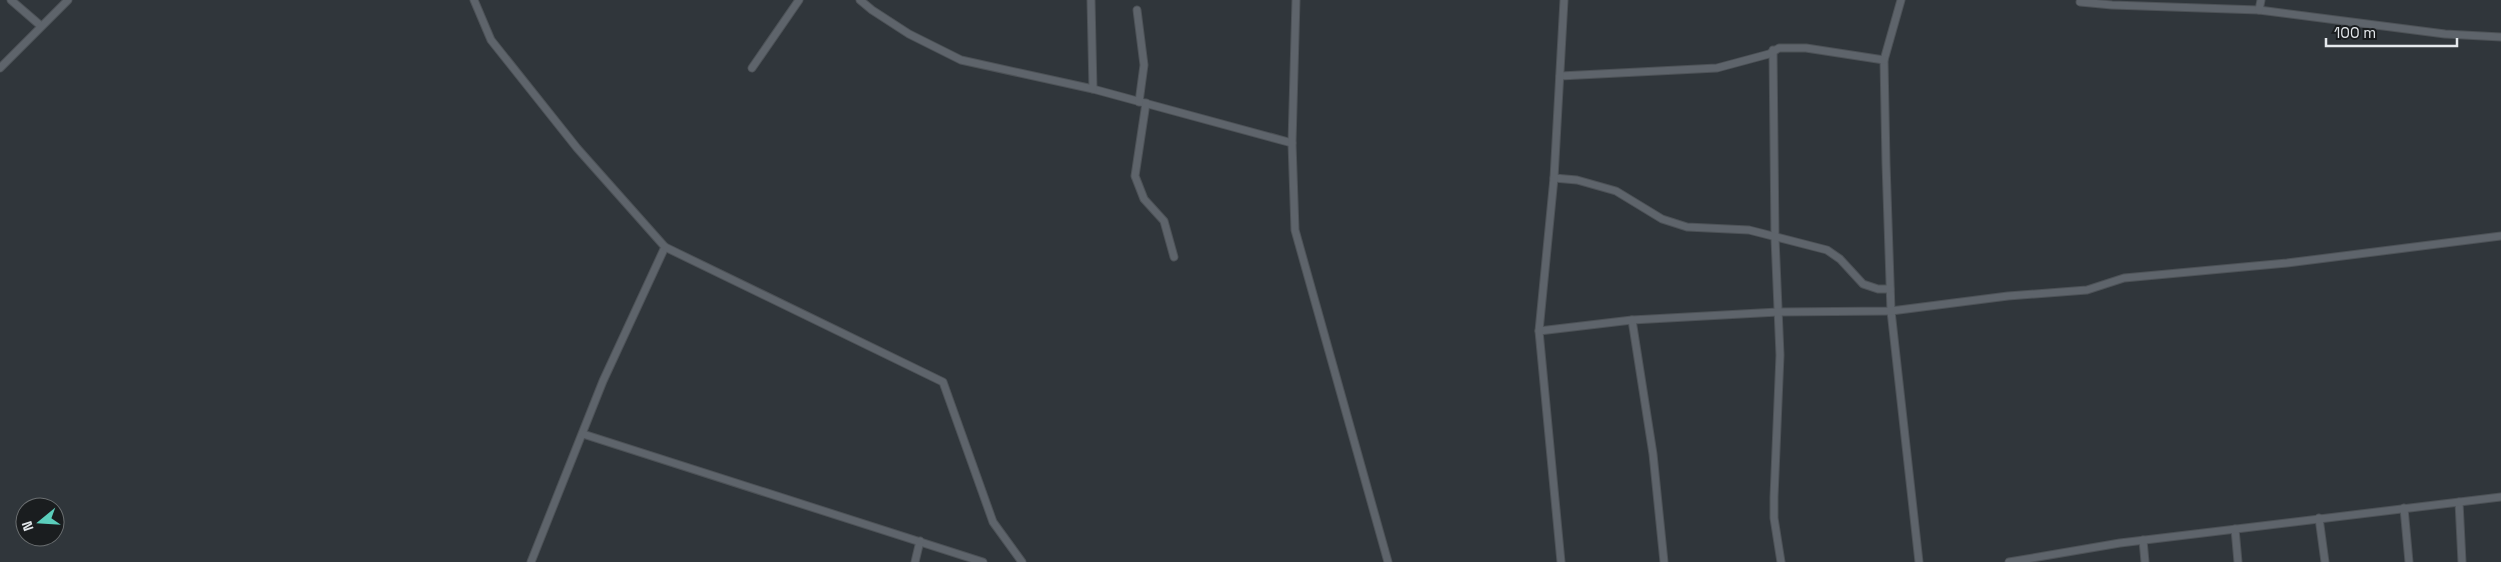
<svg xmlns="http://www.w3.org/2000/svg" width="2501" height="562" viewBox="0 0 2501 562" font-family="'Space Grotesk',sans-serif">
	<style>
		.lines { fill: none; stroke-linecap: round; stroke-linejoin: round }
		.minor-casing { stroke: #4d5257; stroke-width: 9 }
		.minor { stroke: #5e646b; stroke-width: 7 }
	</style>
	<rect width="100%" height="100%" fill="#30363b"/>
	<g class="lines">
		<defs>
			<g id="minor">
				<polyline points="11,0 41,26"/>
				<polyline points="474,0 491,40 577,148 665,247 603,381 531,562"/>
				<polyline points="860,0 872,10 909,34 961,60 1093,89 1292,143"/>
				<polyline points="1091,0 1093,89"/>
				<polyline points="1296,0 1292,143 1295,230 1388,562"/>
				<polyline points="1901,0 1884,60 1886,163 1891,311 1919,562"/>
				<polyline points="2080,2 2112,5 2259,10 2445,34 2501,37"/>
				<polyline points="1137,10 1144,65 1139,102"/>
				<polyline points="2259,10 2261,0"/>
				<polyline points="1773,50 1775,238 1780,355 1774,497 1774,518 1781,562"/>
				<polyline points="0,68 68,0"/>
				<polyline points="752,68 799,0"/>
				<polyline points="1560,76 1717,68 1769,54 1779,48 1806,48 1884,60"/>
				<polyline points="1146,103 1135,176 1144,199 1164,221 1174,257"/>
				<polyline points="1554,178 1577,180 1616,191 1662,219 1687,227 1749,230 1827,250 1840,259 1863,284 1878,289 1890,289"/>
				<polyline points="665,247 943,382 993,522 1022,562"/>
				<polyline points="1632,320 1653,454 1664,562"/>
				<polyline points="1539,331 1632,320 1778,312 1891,311 2008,296 2087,290 2124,278 2287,263 2501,236"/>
				<polyline points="583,434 983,562"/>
				<polyline points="2459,502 2462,562"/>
				<polyline points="2404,508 2409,562"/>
				<polyline points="2319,518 2325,562"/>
				<polyline points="2235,529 2238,562"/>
				<polyline points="2143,540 2145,562"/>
				<polyline points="915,562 920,541"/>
				<polyline points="1561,562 1539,331 1554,178 1564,0"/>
				<polyline points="2009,562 2120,543 2501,497"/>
			</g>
		</defs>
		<!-- minor casing -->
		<use href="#minor" class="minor-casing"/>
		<!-- minor -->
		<use href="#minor" class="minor"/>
	</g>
	<!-- north arrow -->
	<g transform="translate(40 522) rotate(252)"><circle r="24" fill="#1a1d1f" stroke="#6b6f71"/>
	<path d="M0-4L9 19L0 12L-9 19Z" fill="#5bcebc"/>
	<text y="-8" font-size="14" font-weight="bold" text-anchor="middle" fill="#e5e9ed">N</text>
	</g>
	<!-- scale -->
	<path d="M2326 38v8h131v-8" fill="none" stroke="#e5e9ed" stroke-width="2.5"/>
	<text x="2334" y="38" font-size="15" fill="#e5e9ed" stroke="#1a1d1f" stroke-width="4" paint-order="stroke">100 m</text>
</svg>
